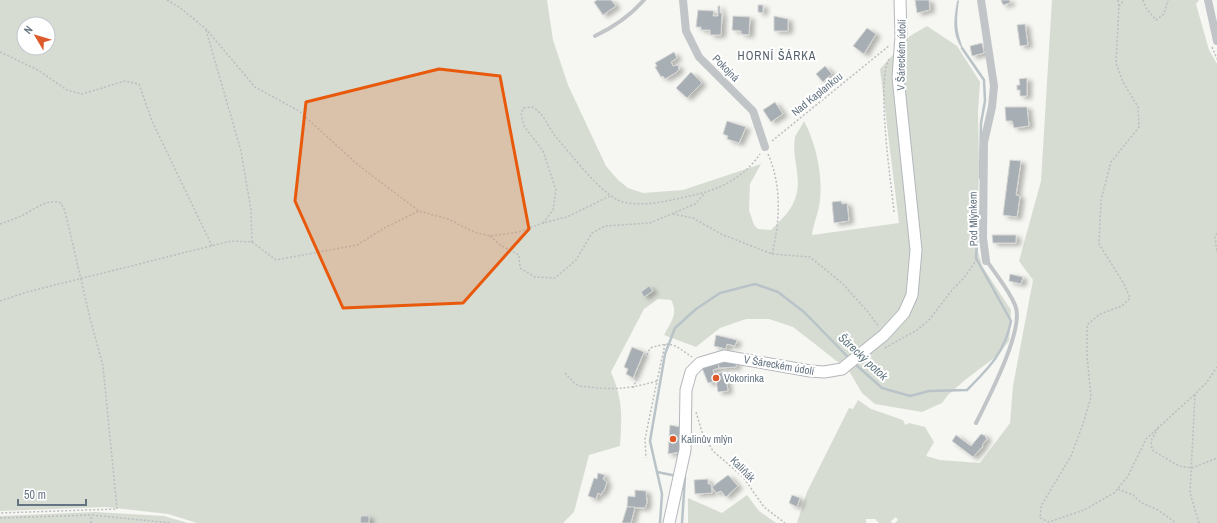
<svg xmlns="http://www.w3.org/2000/svg" width="1217" height="523" viewBox="0 0 1217 523" font-family="'Archivo Narrow',sans-serif">
	<style>
		.green { fill: #d7dcd3; fill-rule: evenodd }
		.water { fill: #b9c3c8 }
		.lines { fill: none; stroke-linecap: round; stroke-linejoin: round }
		.stream { stroke: #b9c3c8; stroke-width: 2.5 }
		.building { fill: #a7aeb4; stroke: #d7d7d5; filter: url(#shadow) }
		.secondary-casing { stroke: #b3b8bc; stroke-width: 13 }
		.path { stroke: #bbbdbf; stroke-width: 1.5; stroke-dasharray: 2 2; stroke-linecap: butt }
		.lane { stroke: #c1c5c8; stroke-width: 4 }
		.street { stroke: #c1c5c8; stroke-width: 8 }
		.secondary { stroke: #fff; stroke-width: 11 }
		.marked { fill: #e8590c; fill-opacity: 0.2; stroke: #e8590c; stroke-width: 3; stroke-linejoin: round }
		.poi-dot { fill: #de5a2a; stroke: #fff; stroke-width: 1.5 }
		.labels { text-anchor: middle; stroke-width: 4; stroke-linejoin: round; paint-order: stroke }
		.street-label { font-size: 11px; fill: #657482; stroke: #fff }
		.poi-label { font-size: 11px; fill: #657482; stroke: #fff; text-anchor: start }
		.neighbourhood-label { font-size: 12px; letter-spacing: 1px; fill: #535e68; stroke: #fff }
		.water-label { font-size: 12px; font-style: italic; fill: #61767f; stroke: #fff }
	</style>
	<defs>
		<filter id="shadow"><feDropShadow dx="4.5" dy="2.5" stdDeviation="2" flood-color="#0004"/></filter>
	</defs>
	<rect width="100%" height="100%" fill="#f6f6f2"/>
	<!-- green -->
	<g class="green">
		<path d="M0,0H547L553,40L568,85L606,166L618,180L628,188L643,193L683,190L761,164L750,184L749,210L754,225L758,229L771,230C780,221 791,211 795,199C803,179 791,158 795,137C797,132 802,126 804,121C817,145 824,180 819,207C817,216 813,226 812,235L899,223L880,69L910,36L927,26L957,46L980,82L978,112L979,163L977,249L982,266L1011,310L1009,341L998,355L965,380L948,395L942,403L922,412L875,404L862,393L849,371L815,344L793,327L769,319H746L720,328L696,347L664,335C670,324 679,313 671,300L658,299L644,309L611,372C623,400 622,416 620,446L589,455L574,512L563,523H369L361,516L360,523H197L168,514L106,507L0,511ZM24,24H48V48H24Z"/>
		<polygon points="1052,0 1199,0 1196,4 1209,50 1217,64 1217,523 895,523 898,520 896,517 891,521 892,523 879,523 875,519 866,519 866,523 797,523 807,492 849,408 853,409 858,400 871,409 903,420 905,425 909,423 925,427 934,442 926,456 940,460 980,463 1010,423 1013,386 1033,280 1019,261 1041,181"/>
		<polygon points="747,495 759,511 776,523 688,523 688,498 722,513"/>
		<polygon points="95,512 164,516 188,523 0,523 0,516"/>
	</g>
	<!-- water -->
	<path class="water" d="M959,0C956,23 956,29 964,51C951,35 954,20 957,1Z"/>
	<g class="lines">
		<!-- stream -->
		<g class="stream">
			<polyline points="962,48 984,80 985,101 981,123 980,178"/>
			<path d="M855,364L882,388L910,396L929,391L967,390C989,368 1005,352 1011,321L976,258L979,211"/>
			<polyline points="657,472 677,476"/>
			<polyline points="660,523 662,494 650,441 665,354 675,328 696,309 720,293 755,284 778,292 804,312 850,359"/>
			<polyline points="682,523 685,477 682,477"/>
		</g>
	</g>
	<!-- building -->
	<g class="building">
		<polygon points="597,0 611,0 616,6 603,15 594,2"/>
		<polygon points="915,0 929,0 930,10 917,13"/>
		<polygon points="1001,0 1010,0 1010,3 1003,5"/>
		<polygon points="758,5 763,5 763,13 758,12"/>
		<polygon points="718,6 720,6 720,13 722,13 721,35 710,35 710,30 701,30 701,27 696,27 698,10 714,11 713,16 718,16"/>
		<polygon points="733,16 750,17 749,35 741,34 741,31 732,30"/>
		<polygon points="774,16 788,19 788,31 774,31"/>
		<polygon points="1025,24 1028,45 1020,46 1017,25"/>
		<polygon points="867,28 876,34 864,54 853,46"/>
		<polygon points="982,43 984,53 972,56 970,46"/>
		<polygon points="674,52 677,58 671,62 673,66 678,65 679,69 677,72 665,79 663,76 661,77 655,67 657,66 655,63"/>
		<polygon points="825,66 832,74 823,82 816,74"/>
		<polygon points="691,72 702,83 687,98 676,88"/>
		<polygon points="1027,78 1027,96 1020,96 1020,90 1017,90 1017,85 1020,85 1019,79"/>
		<polygon points="775,102 783,114 771,122 763,110"/>
		<polygon points="1005,107 1027,107 1029,126 1014,128 1012,121 1006,121"/>
		<polygon points="727,121 746,127 739,143 727,139 728,136 723,134"/>
		<polygon points="1010,160 1021,161 1016,195 1020,196 1017,217 1003,215"/>
		<polygon points="841,201 842,204 847,203 849,221 834,223 832,202"/>
		<polygon points="992,235 1016,235 1016,243 993,243"/>
		<polygon points="1010,274 1023,277 1021,284 1009,281"/>
		<polygon points="649,286 653,291 644,297 641,292"/>
		<polygon points="716,335 737,340 735,346 727,344 726,349 714,346"/>
		<polygon points="632,347 644,352 633,378 626,374 628,369 624,367"/>
		<polygon points="727,360 737,362 736,367 719,368 718,363"/>
		<polygon points="718,362 719,368 713,370 714,374 725,372 728,391 718,392 716,381 708,383 702,368"/>
		<polygon points="670,425 680,427 680,452 668,454"/>
		<polygon points="981,434 986,436 985,437 987,439 982,445 983,446 973,457 952,441 956,435 971,446"/>
		<polygon points="598,473 605,475 603,479 607,482 604,491 603,491 601,495 598,493 596,499 588,496 594,478 597,479"/>
		<polygon points="728,475 738,486 726,497 721,491 716,493 712,487"/>
		<polygon points="708,479 708,484 711,484 712,493 695,494 694,480"/>
		<polygon points="635,490 646,491 647,503 645,508 627,507 628,496 635,497"/>
		<polygon points="792,495 800,498 797,507 789,503"/>
		<polygon points="627,507 635,507 631,523 622,523"/>
		<polygon points="361,516 369,516 369,523 360,523"/>
	</g>
	<g class="lines">
		<defs>
			<polyline id="secondary" points="669,523 685,450 686,390 691,372 700,363 724,356 810,371 824,372 842,369 848,364 884,335 904,313 912,295 916,250 898,77 901,36 900,0"/>
		</defs>
		<!-- secondary casing -->
		<use href="#secondary" class="secondary-casing"/>
		<!-- path -->
		<g class="path">
			<polyline points="167,0 179,7 206,29 255,87 299,111 358,165 419,211 448,219 474,232 490,236 519,232 543,223 567,217 610,196"/>
			<polyline points="1118,0 1119,6 1116,63 1123,82 1138,107 1139,127 1111,162 1101,200 1099,244 1124,284 1130,298 1122,306 1100,314 1087,325 1087,356 1091,397 1083,424 1071,456 1041,506 1040,518 1049,522 1084,510 1114,493 1128,476 1146,439 1195,394"/>
			<polyline points="1143,0 1146,8 1156,20 1164,14 1168,0"/>
			<polyline points="1119,6 1124,0"/>
			<polyline points="206,30 241,151 251,210 252,242"/>
			<polyline points="1212,47 1217,59"/>
			<polyline points="0,52 38,70 67,90 82,94 125,81 139,84 152,121 212,246"/>
			<path d="M889,59C876,83 891,181 894,212"/>
			<polyline points="772,141 890,45"/>
			<path d="M768,154C782,186 780,221 772,254"/>
			<polyline points="673,214 693,218 721,234 772,254 810,257 843,284 868,312 879,327"/>
			<path d="M543,223L553,210L556,190L543,151L524,126L521,113L524,108L532,107C545,114 547,126 556,137C571,154 602,196 623,202C644,207 669,201 689,196C717,191 744,178 760,154"/>
			<path d="M0,224C7,222 14,219 21,216C34,210 46,198 61,203L65,211L90,318L103,366L117,509L0,513"/>
			<polyline points="1217,233 1215,237 1217,253"/>
			<polyline points="490,236 500,245 519,255 520,268 535,277 555,278 576,260 592,233 605,226 650,223 695,204 705,193"/>
			<polyline points="0,301 27,292 231,241 252,242 276,260 357,245 386,227 419,211"/>
			<polyline points="885,348 917,330 929,320 952,290 964,278 977,259"/>
			<path d="M565,373L575,384L580,386C613,390 625,390 657,381L645,439L646,458"/>
			<polyline points="657,381 665,344"/>
			<path d="M633,388L650,348C673,341 673,344 692,357"/>
			<polyline points="696,412 702,432 713,451 743,477 764,507 785,523"/>
			<polyline points="1158,428 1151,441 1152,450 1179,466 1192,468 1217,458"/>
			<polyline points="1118,489 1133,495 1142,503 1158,510 1176,523"/>
			<polyline points="0,518 91,515 171,523"/>
			<polyline points="91,523 91,515"/>
			<polyline points="1199,523 1190,493 1195,394 1207,382 1217,367"/>
		</g>
		<!-- lane -->
		<g class="lane">
			<path d="M595,36C614,27 630,16 644,0"/>
			<path d="M976,423C987,401 1026,327 1015,305C1009,290 996,275 987,261"/>
		</g>
		<!-- street -->
		<g class="street">
			<polyline points="683,0 686,31 699,57 753,111 765,147"/>
			<polyline points="981,0 994,86 992,107 984,142 983,238 986,261"/>
			<polyline points="1208,0 1217,41"/>
		</g>
		<!-- secondary -->
		<use href="#secondary" class="secondary"/>
	</g>
	<!-- marked area -->
	<path class="marked" d="M439,69L500,76L529,229L463,303L343,308L295,201L306,102Z"/>
	<!-- markers -->
	<g class="poi-dot">
		<circle cx="716" cy="378" r="4"/>
		<circle cx="673" cy="439" r="4"/>
	</g>
	<g class="labels">
		<!-- street labels -->
		<g class="street-label">
			<text transform="translate(901 55) rotate(-89)" y="4">V Šáreckém údolí</text>
			<text transform="translate(726 68) rotate(45)" y="4">Pokojná</text>
			<text transform="translate(817 94) rotate(-39)" y="4">Nad Kaplankou</text>
			<text transform="translate(973 219) rotate(-91)" y="4">Pod Mlýnkem</text>
			<text transform="translate(779 365) rotate(10)" y="4">V Šáreckém údolí</text>
			<text transform="translate(743 469) rotate(46)" y="4">Kaliňák</text>
		</g>
		<!-- poi labels -->
		<g class="poi-label">
			<text x="724" y="382">Vokorinka</text>
			<text x="681" y="443">Kalinův mlýn</text>
		</g>
		<!-- neighbourhood labels -->
		<g class="neighbourhood-label">
			<text x="777" y="60">HORNÍ ŠÁRKA</text>
		</g>
		<!-- water labels -->
		<g class="water-label">
			<text transform="translate(863 357) rotate(43)" y="4">Šárecký potok</text>
		</g>
	</g>
	<!-- north arrow -->
	<g transform="translate(36 36) rotate(308)"><circle r="19" fill="#ffffff" stroke="#c1c7cd"/>
	<path d="M0-3L7 15L0 10L-7 15Z" fill="#de5a2a"/>
	<text y="-6" font-size="11" font-weight="bold" text-anchor="middle" fill="#657482">N</text>
	</g>
	<!-- scale -->
	<path d="M18 499v6h68v-6" fill="none" stroke="#657482" stroke-width="2"/>
	<text x="24" y="499" font-size="12" fill="#657482" stroke="#ffffff" stroke-width="3" paint-order="stroke">50 m</text>
</svg>
